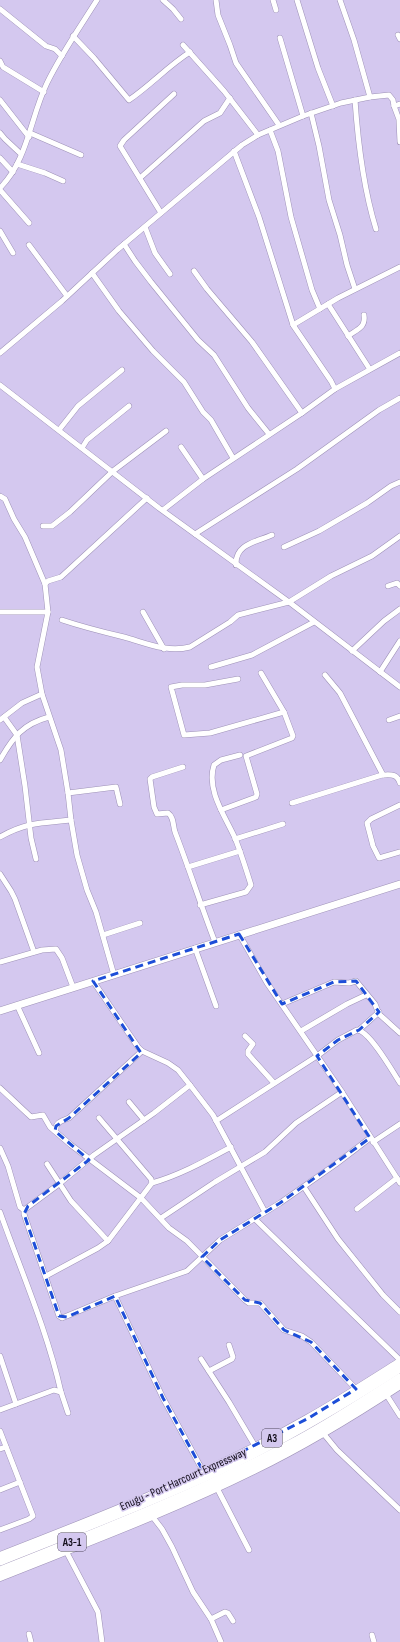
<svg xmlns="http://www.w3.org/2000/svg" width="400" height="1642" viewBox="0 0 400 1642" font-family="'Sofia Sans Condensed',sans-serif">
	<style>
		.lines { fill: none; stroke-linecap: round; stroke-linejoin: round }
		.street-casing { stroke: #9e92b7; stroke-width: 6 }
		.secondary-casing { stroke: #9e92b7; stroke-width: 8 }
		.primary-casing { stroke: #9e92b7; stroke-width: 9 }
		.highway-casing { stroke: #9e92b7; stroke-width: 10 }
		.street { stroke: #fff; stroke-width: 5 }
		.secondary { stroke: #fff; stroke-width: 7 }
		.primary { stroke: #fff; stroke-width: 8 }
		.highway { stroke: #fff; stroke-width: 9 }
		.marked { fill: none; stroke: #1d4ed8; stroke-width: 3; stroke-dasharray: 8 5; stroke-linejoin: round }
		.labels { text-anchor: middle; stroke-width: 3; stroke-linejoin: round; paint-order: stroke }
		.shield { fill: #d4c8ef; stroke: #4e465b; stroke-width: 1 }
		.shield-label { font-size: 11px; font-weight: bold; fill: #140f1c }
		.street-label { font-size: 12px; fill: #140f1c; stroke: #d4c8ef }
	</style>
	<rect width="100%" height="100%" fill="#d4c8ef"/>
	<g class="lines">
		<defs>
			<g id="street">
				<polyline points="163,0 173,9 181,19"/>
				<polyline points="216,0 218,15 230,45 236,63 279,125"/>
				<polyline points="273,0 276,10"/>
				<polyline points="297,0 318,68 333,106"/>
				<polyline points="340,0 354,40 370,97"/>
				<polyline points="0,9 46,46 55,49 62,56"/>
				<polyline points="398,35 400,39"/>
				<path d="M73,36L94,58L129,100C151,85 168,66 190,52"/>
				<polyline points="280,38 303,116"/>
				<polyline points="183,45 224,91 258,135"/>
				<polyline points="0,61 3,67 44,92"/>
				<polyline points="0,100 29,137"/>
				<path d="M355,100C358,144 363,187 376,229"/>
				<polyline points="394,106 400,122"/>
				<polyline points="311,113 319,146 329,200 340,235 347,265 355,289"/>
				<polyline points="399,121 400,142"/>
				<polyline points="270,130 278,151 291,217 312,290 320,309"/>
				<polyline points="0,133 5,139 21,154"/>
				<polyline points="30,133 81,155"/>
				<polyline points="234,151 259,217 293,325 331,381 335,389"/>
				<polyline points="0,158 13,172"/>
				<polyline points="17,164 45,173 63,181"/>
				<polyline points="140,178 204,121 220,113 230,98"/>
				<path d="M0,188C28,160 30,118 47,83C61,54 80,27 97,0"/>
				<polyline points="0,190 29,223"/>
				<polyline points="161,213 120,146 124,140 174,94"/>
				<polyline points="145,227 155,253 170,274"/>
				<polyline points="0,231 13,253"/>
				<polyline points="124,244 135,261 151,282 198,340 214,355 248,408 269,434"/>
				<polyline points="29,245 67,296"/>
				<polyline points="194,271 207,289 252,342 302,413"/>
				<polyline points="92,273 119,311 153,351 184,382 203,412 211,420 233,458"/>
				<polyline points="328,304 369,368"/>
				<polyline points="293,325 338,298 400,267"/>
				<path d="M348,336C358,329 366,327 364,315"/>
				<polyline points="0,353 62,301 117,250 242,145 258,135 303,116 341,103 370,97 389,95 393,100 394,106 400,104"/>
				<polyline points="0,385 159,508 289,602 400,687"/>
				<polyline points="59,430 78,406 122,370"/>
				<polyline points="181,447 203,479"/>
				<polyline points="82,448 87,440 129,406"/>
				<polyline points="0,496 5,499 14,519 25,537 45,584 48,612 37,667 42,694 61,750 68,793 71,820 77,855 87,890 96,912 114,975"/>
				<polyline points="163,510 203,479 302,413 335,389 400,353"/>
				<polyline points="43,526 52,526 70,512 113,471 166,431"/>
				<polyline points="195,534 297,469 379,410 400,398"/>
				<polyline points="284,547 319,531 367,503 391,486 400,482"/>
				<path d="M236,565C235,544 256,542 272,535"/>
				<polyline points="45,584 48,581 61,577 147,498"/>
				<polyline points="388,586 397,583 400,586"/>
				<polyline points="0,612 48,612"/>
				<polyline points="143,612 164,649"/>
				<path d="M62,620C83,627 103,632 124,637C146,643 167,653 190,647L230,622L238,615L289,602L331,576L372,556L400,536"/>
				<polyline points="352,651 384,621 400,609"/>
				<polyline points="211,667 252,655 314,622"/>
				<polyline points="380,672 400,641"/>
				<polyline points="325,675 340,693 383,775"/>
				<polyline points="238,679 205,685 182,685 171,687 184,735 210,733 284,712"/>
				<polyline points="4,717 17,735 25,786 31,838 36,859"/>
				<polyline points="0,720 22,703 42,694"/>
				<polyline points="389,720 400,716"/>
				<path d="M0,760C13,737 23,724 49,717"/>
				<path d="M183,767L152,777L150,779L154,807L157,814L168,813C174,817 173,826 175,832C189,868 201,906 215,942"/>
				<polyline points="68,793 116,787 120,804"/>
				<path d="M292,803L382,775C390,775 397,773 400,783"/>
				<polyline points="400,805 371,819 367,823 373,846 379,858 400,852"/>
				<polyline points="221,810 256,797 257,794 246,756 292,738 293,736 284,712 261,673"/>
				<path d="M0,837C27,822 41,823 71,820"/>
				<polyline points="235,839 283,824"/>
				<polyline points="188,867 240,851"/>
				<polyline points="0,874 11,891 15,899 34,952"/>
				<path d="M200,905L246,892L251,885C246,869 241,853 235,838C225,816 206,790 214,765L221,760L240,755"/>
				<polyline points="239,934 267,983 342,1092 400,1183"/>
				<polyline points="103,935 140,923"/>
				<polyline points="195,948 216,1006"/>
				<polyline points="0,962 42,950 56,949 62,958 73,987"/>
				<polyline points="93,981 138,1047 142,1051 168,1063 178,1070 190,1085 213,1115 265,1212"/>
				<polyline points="282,1004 334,982 349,983 356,981 375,1004 379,1014 400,1033"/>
				<polyline points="17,1005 39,1053"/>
				<polyline points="359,1030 379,1012"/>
				<polyline points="301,1031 347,1004 366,995"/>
				<polyline points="245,1036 253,1044 248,1051 248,1054 274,1083"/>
				<polyline points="0,1088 31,1117 43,1115 50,1127 71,1145 141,1198 169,1228 187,1241 245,1300 249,1303 260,1303 284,1330 302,1336 311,1342 356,1389"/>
				<polyline points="129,1102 144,1120"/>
				<path d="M216,1121L317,1056L338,1040L357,1030C369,1030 393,1072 400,1083"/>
				<path d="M55,1131C56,1122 61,1121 69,1118L142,1051"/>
				<polyline points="373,1142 400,1124"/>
				<polyline points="0,1148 8,1166 20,1207 24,1210 24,1214 59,1316 62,1318 115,1296 187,1271 220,1240 280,1203 336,1164 370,1138"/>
				<polyline points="47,1164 71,1201 108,1241"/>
				<path d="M152,1183C180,1175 205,1161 231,1147"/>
				<polyline points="304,1187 338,1239 383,1295 400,1312"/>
				<polyline points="357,1209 397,1178"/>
				<polyline points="24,1210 59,1184 94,1155 154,1113 190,1085"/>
				<path d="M0,1212C21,1271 47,1330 61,1392"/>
				<polyline points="161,1218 215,1182 265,1152 296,1123 342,1092"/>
				<polyline points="255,1219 400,1360"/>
				<polyline points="46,1276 98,1248 108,1241 152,1183 151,1179 99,1118"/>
				<polyline points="115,1296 163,1398 203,1471"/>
				<polyline points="0,1356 16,1404"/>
				<polyline points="201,1359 229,1402 255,1446"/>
				<polyline points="209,1371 232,1359 233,1357 229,1345"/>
				<polyline points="386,1394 400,1416"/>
				<polyline points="0,1410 54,1390 61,1392 68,1413"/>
				<polyline points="0,1431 33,1516 29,1519 0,1530"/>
				<polyline points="323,1433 337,1450 400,1510"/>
				<polyline points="0,1449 6,1447"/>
				<polyline points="217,1488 249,1550"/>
				<polyline points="0,1490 20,1482"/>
				<polyline points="152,1516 162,1529 172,1547 193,1592 211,1619 221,1642"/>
				<polyline points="66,1551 98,1612 102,1642"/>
				<polyline points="211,1619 225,1612 228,1613 233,1621"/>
				<polyline points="29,1634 31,1642"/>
				<polyline points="372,1635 374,1642"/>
			</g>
			<polyline id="secondary" points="0,1011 400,884"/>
			<g id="primary">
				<path d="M0,1556C103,1516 211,1474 307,1419C339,1401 370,1381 400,1362"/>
				<path d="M0,1577C85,1543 171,1511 254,1470C305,1445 353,1416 400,1385"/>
			</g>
			<g id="highway">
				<path d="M0,1561C72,1532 145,1505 216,1472C279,1443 341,1406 400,1368"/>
				<path d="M0,1571C98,1532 197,1494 291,1444C328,1425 365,1400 400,1378"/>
			</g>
		</defs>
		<!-- street casing -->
		<use href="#street" class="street-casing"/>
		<!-- secondary casing -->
		<use href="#secondary" class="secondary-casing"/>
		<!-- primary casing -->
		<use href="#primary" class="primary-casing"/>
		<!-- highway casing -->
		<use href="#highway" class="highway-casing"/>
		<!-- street -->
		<use href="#street" class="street"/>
		<!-- secondary -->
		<use href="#secondary" class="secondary"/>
		<!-- primary -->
		<use href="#primary" class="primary"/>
		<!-- highway -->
		<use href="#highway" class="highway"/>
	</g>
	<!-- marked area -->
	<path class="marked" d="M239,934L282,1004L334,982L356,981L379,1012L359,1030L338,1040L317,1056L370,1138L280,1203L220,1240L202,1257L245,1300L260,1303L284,1330L311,1342L356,1389L307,1419L203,1471L163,1398L115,1296L67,1317L59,1316L24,1214L28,1206L89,1160L55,1131L56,1126L69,1118L141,1053L93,981Z"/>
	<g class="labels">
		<!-- shield labels -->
		<g class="shield">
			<rect x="262" y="1429" width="20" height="18" rx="3"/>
			<rect x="58" y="1533" width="28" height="18" rx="3"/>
		</g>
		<g class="shield-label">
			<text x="272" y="1442">A3</text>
			<text x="72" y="1546">A3-1</text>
		</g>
		<!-- street labels -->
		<g class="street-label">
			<text transform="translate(183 1479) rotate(-24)" y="4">Enugu - Port Harcourt Expressway</text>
		</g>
	</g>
</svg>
